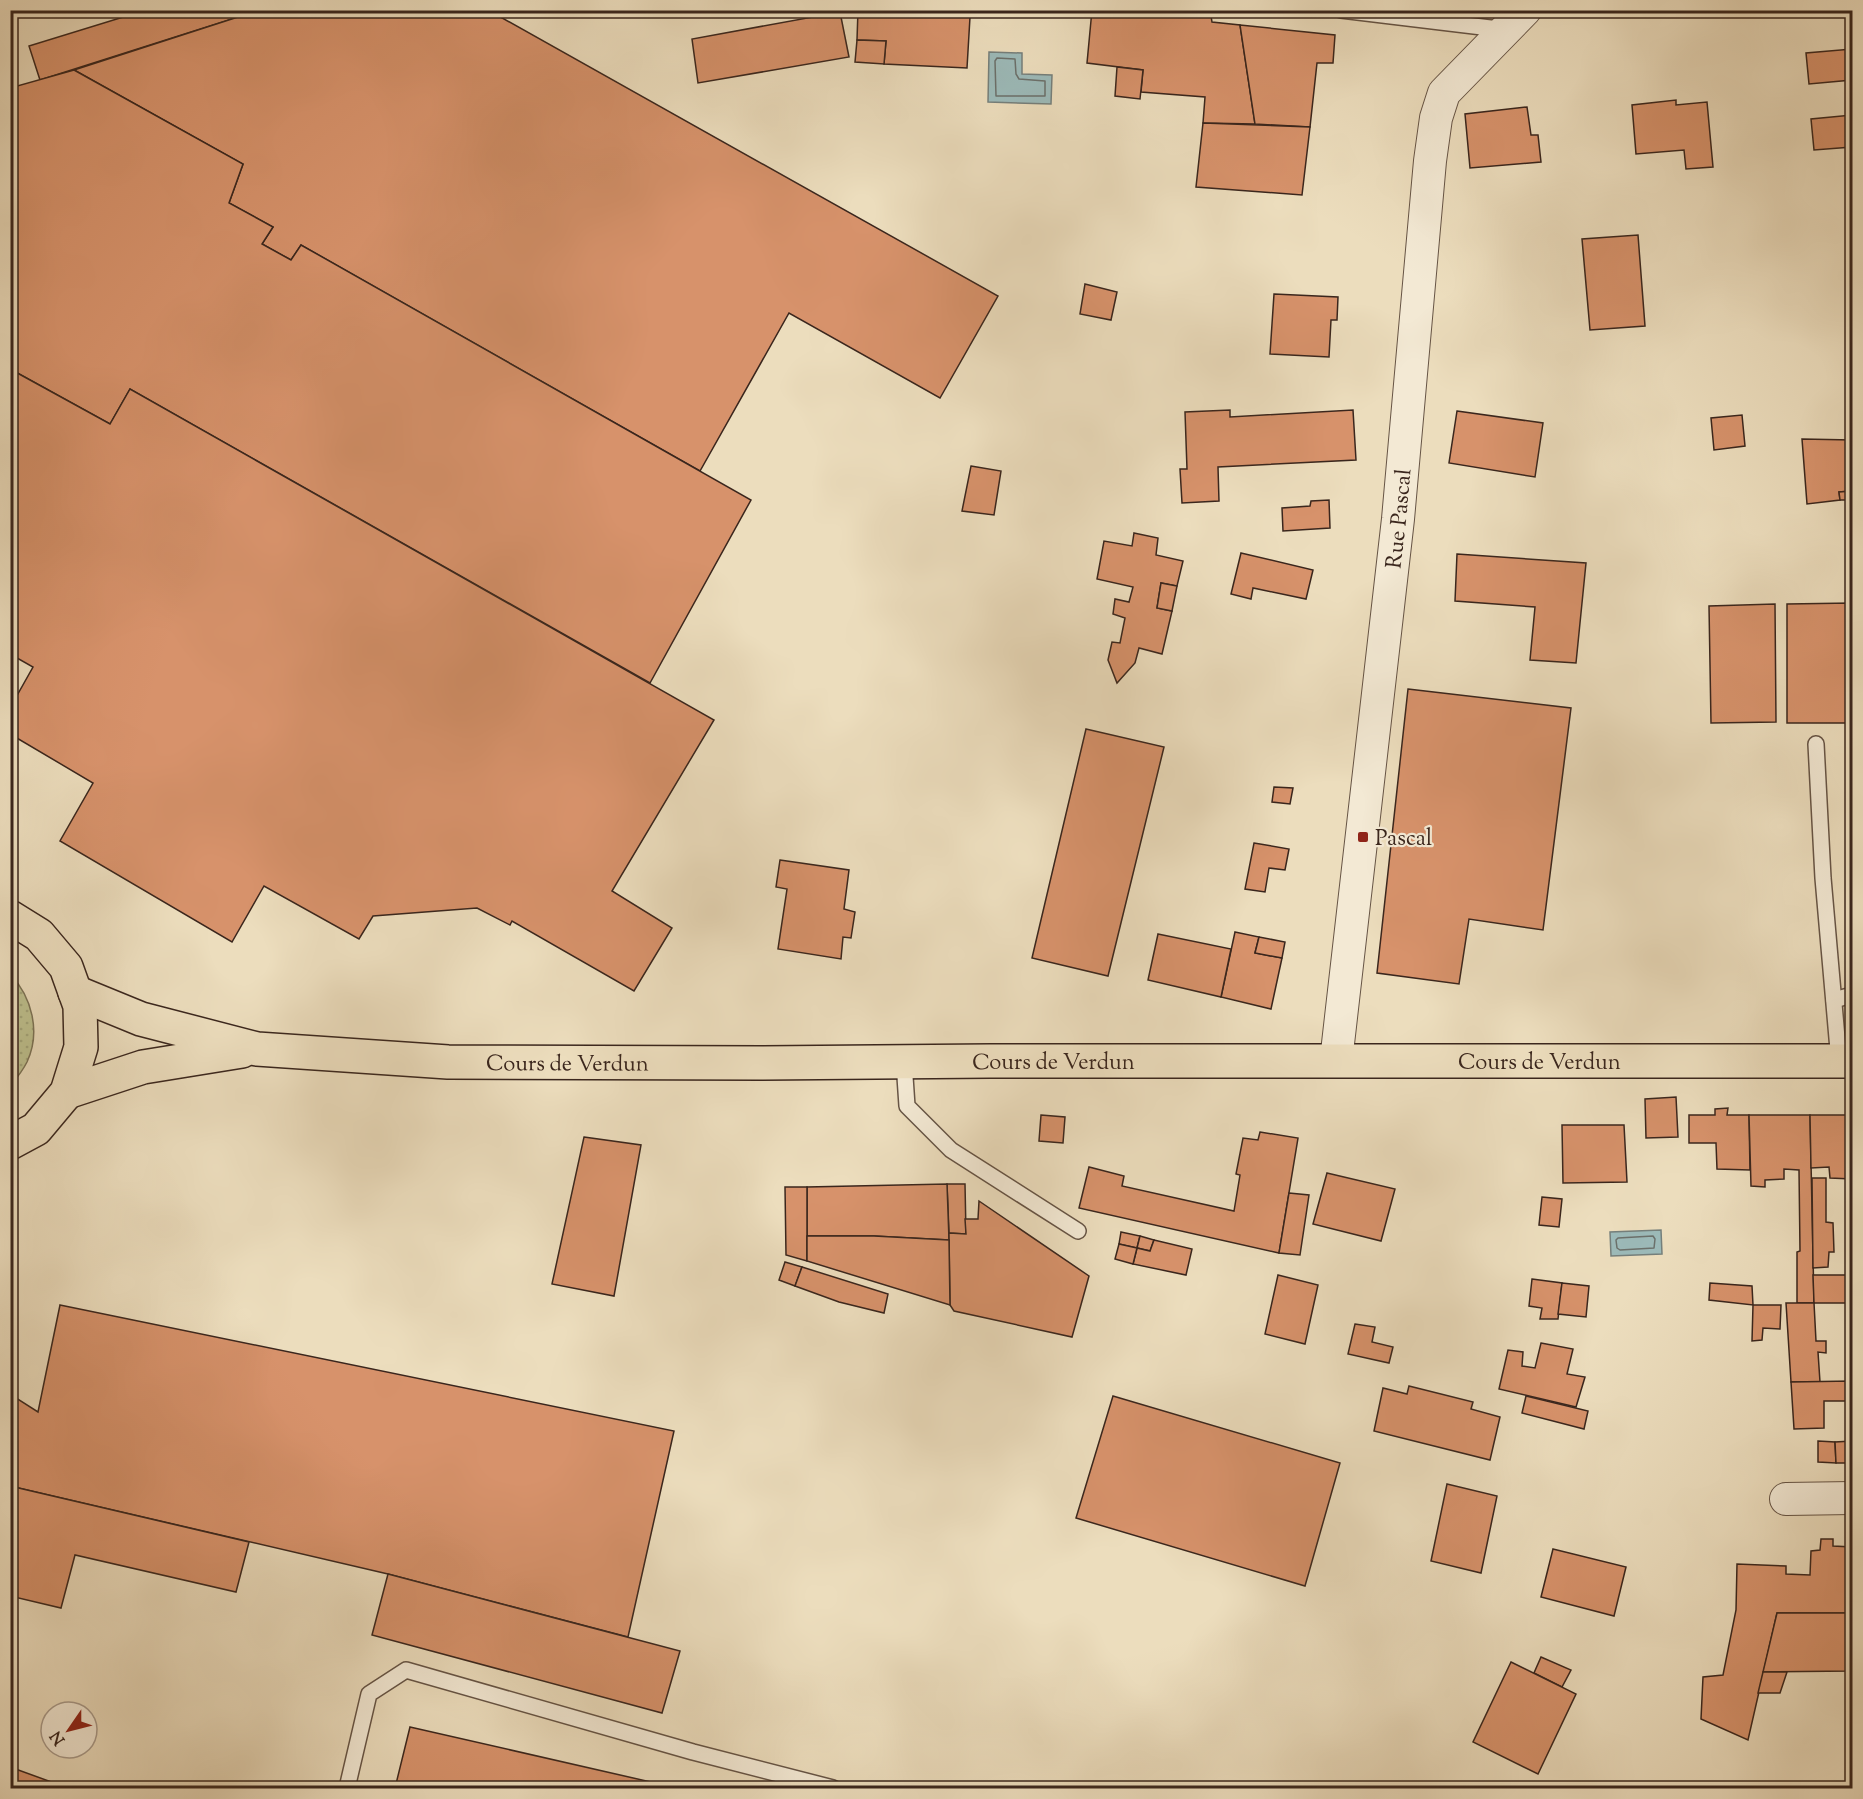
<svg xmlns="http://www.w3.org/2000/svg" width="1863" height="1799" viewBox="0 0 1863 1799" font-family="'Sorts Mill Goudy',serif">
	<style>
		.park { fill: url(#park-dots); stroke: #7c7255; stroke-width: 1.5 }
		.water { fill: #9cbab9; stroke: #757f7b; stroke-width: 1.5 }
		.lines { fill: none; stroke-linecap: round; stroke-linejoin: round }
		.shore { stroke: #6b706b; stroke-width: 1.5 }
		.building { fill: #d7926b; stroke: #3a261d; stroke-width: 1.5 }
		.lane-casing { stroke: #665445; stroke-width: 18 }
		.street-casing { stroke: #665445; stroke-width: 34 }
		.primary-casing { stroke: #3a261d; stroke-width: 36 }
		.lane { stroke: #f3e9d4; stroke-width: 15 }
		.street { stroke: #f3e9d4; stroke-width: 32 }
		.primary { stroke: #ecddbd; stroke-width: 33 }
		.poi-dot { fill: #8f2418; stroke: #f3e9d4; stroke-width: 2 }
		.labels { text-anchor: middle; stroke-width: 4.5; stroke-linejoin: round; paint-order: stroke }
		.street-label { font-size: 22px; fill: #3a261d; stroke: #f3e9d4 }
		.poi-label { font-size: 22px; fill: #3a261d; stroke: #f3e9d4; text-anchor: start }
	</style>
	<defs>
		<pattern id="park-dots" width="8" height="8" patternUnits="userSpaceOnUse" patternTransform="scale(1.5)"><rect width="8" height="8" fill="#bdbf8d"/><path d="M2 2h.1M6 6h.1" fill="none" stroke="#a3a479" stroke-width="1.8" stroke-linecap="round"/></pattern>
	</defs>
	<rect width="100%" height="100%" fill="#ecddbd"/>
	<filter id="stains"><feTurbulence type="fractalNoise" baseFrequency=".00333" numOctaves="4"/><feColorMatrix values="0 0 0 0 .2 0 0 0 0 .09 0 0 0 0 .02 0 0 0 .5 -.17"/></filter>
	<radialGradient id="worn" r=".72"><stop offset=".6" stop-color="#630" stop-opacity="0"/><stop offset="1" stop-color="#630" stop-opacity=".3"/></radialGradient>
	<!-- park -->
	<path class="park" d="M10,974C32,997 41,1032 27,1062C23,1070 16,1079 11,1085Z"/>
	<!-- water -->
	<g class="water">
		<polygon points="989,52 1022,53 1022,74 1052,75 1051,104 988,102"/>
		<polygon points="1661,1230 1662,1254 1611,1256 1610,1232"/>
	</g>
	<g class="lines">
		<!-- shore -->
		<g class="shore">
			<polygon points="997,58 1015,59 1016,74 1019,79 1045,81 1045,96 996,96 995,61"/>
			<polygon points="1653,1236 1655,1239 1654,1248 1620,1250 1617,1248 1616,1240 1618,1238"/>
		</g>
	</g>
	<!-- building -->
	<g class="building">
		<polygon points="146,10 260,10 40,80 29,46"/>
		<polygon points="260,10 488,10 998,296 940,398 789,313 700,471 301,245 291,260 262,244 273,227 229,203 243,164 74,70"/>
		<polygon points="858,10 887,10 887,13 970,17 967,68 884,64 886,41 857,40"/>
		<polygon points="1092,10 1160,10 1211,16 1212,22 1240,25 1255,124 1203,123 1205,97 1141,92 1143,70 1087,63"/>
		<polygon points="840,12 849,57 698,83 692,39"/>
		<polygon points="1240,25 1335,35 1333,63 1317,63 1310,127 1255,124"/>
		<polygon points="857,40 886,41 884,64 855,62"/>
		<polygon points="1852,49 1852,80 1809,84 1806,53"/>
		<polygon points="1117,67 1143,70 1140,99 1115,96"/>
		<polygon points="74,70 243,164 229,203 273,227 262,244 291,260 301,245 751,500 650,683 130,389 110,424 10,369 10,244 16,234 10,214 10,88"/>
		<polygon points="1676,100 1676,105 1707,102 1713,167 1686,169 1684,150 1636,154 1632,105"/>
		<polygon points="1527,107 1531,135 1538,135 1541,162 1470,168 1465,114"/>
		<polygon points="1852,115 1852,147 1814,150 1811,119"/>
		<polygon points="1203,123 1310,127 1302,195 1196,187"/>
		<polygon points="1638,235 1645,326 1590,330 1582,239"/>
		<polygon points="1085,284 1117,292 1111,320 1080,314"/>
		<polygon points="1274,294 1338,297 1337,320 1331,320 1329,357 1270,354"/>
		<polygon points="10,369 110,424 130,389 714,720 612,891 672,928 634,991 512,921 510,925 477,908 373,916 359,939 264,886 232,942 60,841 93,783 10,734 10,708 33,667 10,654 10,627 12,623 10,622"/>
		<polygon points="1230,410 1230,417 1353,410 1356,460 1218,467 1219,501 1182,503 1180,469 1187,469 1185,412"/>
		<polygon points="1457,411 1543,423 1535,477 1449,463"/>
		<polygon points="1742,415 1745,446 1714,450 1711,418"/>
		<polygon points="1802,439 1852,440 1852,491 1839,492 1840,500 1807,504"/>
		<polygon points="971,466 1001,471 994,515 962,511"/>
		<polygon points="1852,491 1852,500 1840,500 1839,492"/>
		<polygon points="1329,500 1330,528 1283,531 1282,508 1310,506 1311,501"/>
		<polygon points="1134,533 1158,538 1156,555 1183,561 1177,586 1161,583 1157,608 1172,611 1162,654 1139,648 1135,663 1117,683 1108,660 1112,642 1120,643 1125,618 1113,614 1115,599 1129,602 1133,587 1097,579 1104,541 1132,546"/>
		<polygon points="1241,553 1313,570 1306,599 1253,588 1251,599 1231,594"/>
		<polygon points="1457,554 1586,563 1576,663 1530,660 1535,607 1455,601"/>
		<polygon points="1161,583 1177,586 1172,611 1157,608"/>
		<polygon points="1852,603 1852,723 1787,723 1787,604"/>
		<polygon points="1775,604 1776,722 1711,723 1709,606"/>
		<polygon points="1408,689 1571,708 1543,930 1469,919 1459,984 1377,973"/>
		<polygon points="1086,729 1164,747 1108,976 1032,958"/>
		<polygon points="1274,787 1293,788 1290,804 1272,802"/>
		<polygon points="1254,843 1289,849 1285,870 1269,868 1265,892 1245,889"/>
		<polygon points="780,860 849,870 844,909 855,912 851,938 843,937 841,959 778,949 787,889 776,887"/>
		<polygon points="1235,932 1259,937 1255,953 1282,958 1271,1009 1221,997"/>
		<polygon points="1158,934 1231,949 1221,997 1148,980"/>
		<polygon points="1259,937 1285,942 1282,958 1255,953"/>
		<polygon points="1676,1097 1678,1137 1646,1138 1645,1099"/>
		<polygon points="1728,1108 1727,1115 1749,1115 1750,1170 1717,1169 1716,1143 1689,1143 1689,1115 1715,1115 1715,1109"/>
		<polygon points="1041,1115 1065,1117 1063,1143 1039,1141"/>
		<polygon points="1749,1115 1810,1115 1814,1303 1797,1303 1797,1252 1800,1251 1799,1170 1784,1169 1784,1179 1765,1180 1765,1187 1751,1186"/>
		<polygon points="1810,1115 1852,1115 1852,1179 1830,1178 1829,1167 1811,1168"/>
		<polygon points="1562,1125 1624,1125 1627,1182 1563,1183"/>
		<polygon points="1260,1132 1298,1138 1279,1253 1079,1208 1089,1167 1124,1176 1122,1186 1234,1211 1240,1175 1236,1174 1243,1138 1258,1140"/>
		<polygon points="584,1137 641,1145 614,1296 552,1284"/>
		<polygon points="1327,1173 1395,1189 1381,1241 1313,1224"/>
		<polygon points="1812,1178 1826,1178 1826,1222 1833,1223 1834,1252 1829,1252 1828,1267 1813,1268"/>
		<polygon points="947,1184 965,1184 966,1234 949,1233"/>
		<polygon points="947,1184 949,1240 874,1236 807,1236 807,1187"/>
		<polygon points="785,1187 807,1187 807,1261 786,1255"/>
		<polygon points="1289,1193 1309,1195 1300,1255 1279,1253"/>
		<polygon points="1542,1197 1562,1199 1559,1227 1539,1225"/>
		<polygon points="979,1201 1089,1276 1072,1337 954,1311 950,1305 949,1233 966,1234 965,1219 978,1219"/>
		<polygon points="1121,1232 1140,1236 1137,1248 1119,1244"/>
		<polygon points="807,1236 874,1236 949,1240 950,1305 807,1261"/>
		<polygon points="1140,1236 1154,1240 1150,1251 1137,1248"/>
		<polygon points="1154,1240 1192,1249 1186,1275 1133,1264 1137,1248 1150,1251"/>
		<polygon points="1119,1244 1137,1248 1133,1264 1115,1259"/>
		<polygon points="785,1262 802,1267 795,1286 779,1280"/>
		<polygon points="802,1267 888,1294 884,1313 839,1302 795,1286"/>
		<polygon points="1278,1275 1318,1285 1305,1344 1265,1334"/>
		<polygon points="1813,1275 1852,1275 1852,1303 1814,1303"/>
		<polygon points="1532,1279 1562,1283 1558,1319 1540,1319 1542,1308 1529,1306"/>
		<polygon points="1562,1283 1589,1286 1586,1317 1558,1314"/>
		<polygon points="1710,1283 1752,1286 1753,1305 1709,1300"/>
		<polygon points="1786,1303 1814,1303 1816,1341 1826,1341 1826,1353 1818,1352 1820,1382 1791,1382"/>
		<polygon points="60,1305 674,1431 628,1637 388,1574 10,1486 10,1394 38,1412"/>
		<polygon points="1753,1305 1781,1305 1780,1329 1763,1328 1762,1340 1752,1341"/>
		<polygon points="1355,1324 1375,1327 1372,1342 1393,1347 1389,1363 1348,1354"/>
		<polygon points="1541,1343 1573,1349 1567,1374 1585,1377 1576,1407 1499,1389 1508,1350 1523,1352 1522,1366 1535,1368"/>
		<polygon points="1852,1381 1852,1401 1824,1401 1824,1428 1794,1429 1791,1382"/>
		<polygon points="1409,1386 1473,1402 1471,1409 1500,1417 1490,1460 1374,1431 1383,1388 1407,1394"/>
		<polygon points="1113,1396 1340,1463 1305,1586 1076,1518"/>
		<polygon points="1526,1396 1588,1411 1584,1429 1522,1413"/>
		<polygon points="1818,1441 1835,1442 1836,1463 1818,1462"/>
		<polygon points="1852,1441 1852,1463 1836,1463 1835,1442"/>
		<polygon points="1447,1484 1497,1496 1481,1573 1431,1561"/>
		<polygon points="10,1486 249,1542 236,1592 75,1555 61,1608 10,1596"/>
		<polygon points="1821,1539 1833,1539 1833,1546 1852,1547 1852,1613 1777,1613 1748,1740 1701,1719 1703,1677 1723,1675 1736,1610 1737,1564 1786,1566 1786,1574 1810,1575 1811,1551 1820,1550"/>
		<polygon points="1553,1549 1626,1567 1614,1616 1541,1597"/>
		<polygon points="388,1574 680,1651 662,1713 372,1635"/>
		<polygon points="1777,1613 1852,1613 1852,1671 1763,1672"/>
		<polygon points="1541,1657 1571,1670 1562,1687 1534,1673"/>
		<polygon points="1511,1662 1576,1694 1538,1774 1473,1742"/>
		<polygon points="1763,1672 1787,1672 1780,1693 1758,1693"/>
		<polygon points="410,1727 677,1788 395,1788"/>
		<polygon points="10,1767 68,1788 10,1788"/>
	</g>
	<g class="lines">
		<defs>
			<g id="lane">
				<polyline points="1341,10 1507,30"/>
				<polyline points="1816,744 1823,878 1839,1061"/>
				<polyline points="1834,1000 1852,995"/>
				<polyline points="904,1062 907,1106 951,1150 1078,1231"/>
				<polyline points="347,1788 369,1694 406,1670 693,1752 833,1788"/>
			</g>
			<g id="street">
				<path id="s1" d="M1336,1061L1398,519L1430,161L1436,118L1444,93L1525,10"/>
				<polyline points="1786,1499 1852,1498"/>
			</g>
			<g id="primary">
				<polyline points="10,917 39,935 66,967 80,1006 81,1047 67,1092 36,1129 10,1143"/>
				<path id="s2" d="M75,992L141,1019L257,1049L448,1062L763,1063L990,1061H1852"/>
				<polyline points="67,1092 143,1067 242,1051"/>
			</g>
		</defs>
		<!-- lane casing -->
		<use href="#lane" class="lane-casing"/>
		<!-- street casing -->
		<use href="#street" class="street-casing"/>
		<!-- primary casing -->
		<use href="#primary" class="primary-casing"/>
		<!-- lane -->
		<use href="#lane" class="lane"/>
		<!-- street -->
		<use href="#street" class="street"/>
		<!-- primary -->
		<use href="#primary" class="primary"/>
	</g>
	<!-- markers -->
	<rect class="poi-dot" x="1357" y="831" width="12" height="12" rx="3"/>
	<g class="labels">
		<!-- street labels -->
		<g class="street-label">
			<text dy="8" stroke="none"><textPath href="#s1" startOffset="546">Rue Pascal</textPath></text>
			<text dy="8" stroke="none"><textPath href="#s2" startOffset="988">Cours de Verdun</textPath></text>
			<text dy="8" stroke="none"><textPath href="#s2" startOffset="1474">Cours de Verdun</textPath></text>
			<text dy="8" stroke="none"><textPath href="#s2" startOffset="502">Cours de Verdun</textPath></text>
		</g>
		<!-- poi labels -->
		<g class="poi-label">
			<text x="1375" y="845">Pascal</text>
		</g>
	</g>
	<!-- margin -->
	<rect width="1863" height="1799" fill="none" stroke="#ecddbd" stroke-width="36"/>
	<rect x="12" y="12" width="1839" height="1775" fill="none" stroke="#3a261d" stroke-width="3"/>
	<rect x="18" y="18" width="1827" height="1763" fill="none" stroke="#3a261d" stroke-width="1.5"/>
	<!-- north arrow -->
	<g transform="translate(69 1730) rotate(235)"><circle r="28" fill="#f3e9d4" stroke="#a99b8b" stroke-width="1.5"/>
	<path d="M0-4.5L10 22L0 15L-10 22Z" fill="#8f2418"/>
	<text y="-9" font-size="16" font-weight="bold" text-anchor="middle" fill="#3a261d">N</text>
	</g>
	<rect width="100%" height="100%" filter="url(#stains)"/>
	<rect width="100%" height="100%" fill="url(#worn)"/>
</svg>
